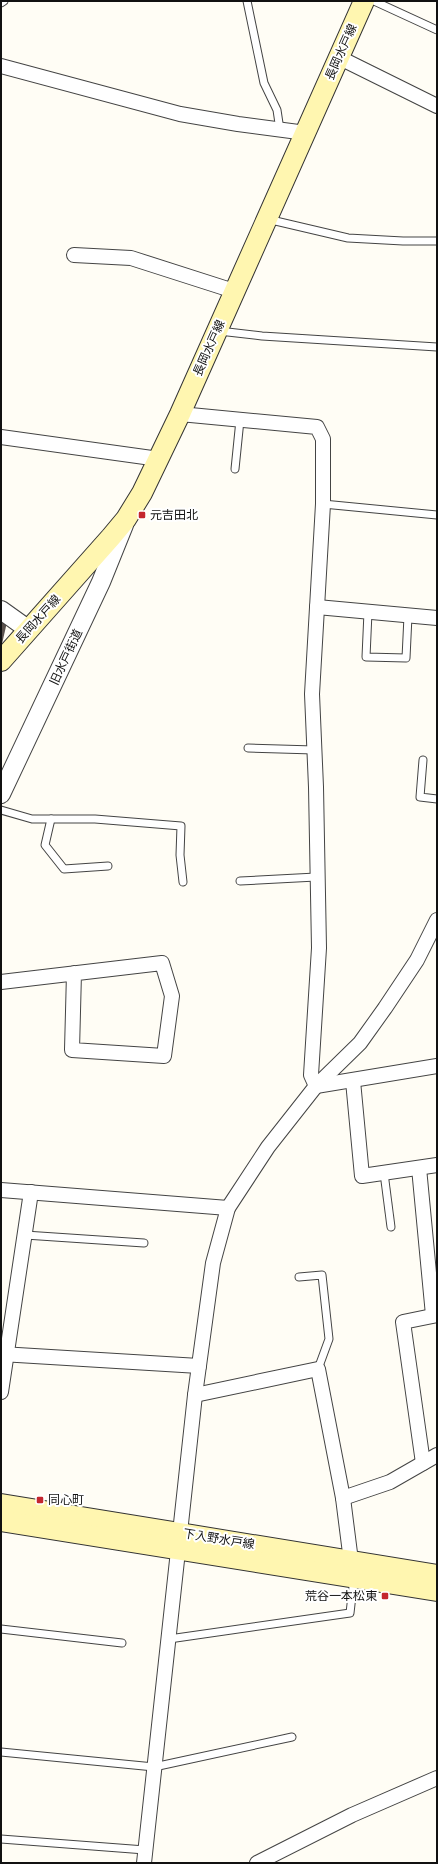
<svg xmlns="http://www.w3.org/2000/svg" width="438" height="1864" viewBox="0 0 438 1864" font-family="Literata,'Noto Sans JP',serif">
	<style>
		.building { fill: #5a524d }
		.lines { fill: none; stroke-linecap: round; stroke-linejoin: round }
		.service-casing { stroke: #444; stroke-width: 9 }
		.minor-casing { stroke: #444; stroke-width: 16 }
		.tertiary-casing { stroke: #444; stroke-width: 20 }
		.secondary-casing { stroke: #333; stroke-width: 22 }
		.service { stroke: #fff; stroke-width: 7 }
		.minor { stroke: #fff; stroke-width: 14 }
		.tertiary { stroke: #fff; stroke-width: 18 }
		.secondary { stroke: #fff6b0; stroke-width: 20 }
		.poi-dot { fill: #c4262e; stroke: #fff; stroke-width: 1.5 }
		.labels { text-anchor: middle; stroke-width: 4; stroke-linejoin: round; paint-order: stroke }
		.street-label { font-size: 12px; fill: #111; stroke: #fff }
		.poi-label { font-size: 12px; fill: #111; stroke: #fff; text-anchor: start }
	</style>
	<rect width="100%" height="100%" fill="#fffdf5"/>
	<!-- building -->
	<polygon class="building" points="1,620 7,622 2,644 1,644"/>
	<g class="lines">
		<defs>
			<g id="service">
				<polyline points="247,1 264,83 277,110 280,130"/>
				<polyline points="374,1 437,30"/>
				<polyline points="1,3 4,1"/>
				<polyline points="267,219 348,238 403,241 437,241"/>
				<polyline points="219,331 262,336 437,347"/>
				<polyline points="235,469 240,420"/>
				<polyline points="323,504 437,515"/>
				<polyline points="368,612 366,657 406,658 408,616"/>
				<polyline points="248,748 314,750"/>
				<polyline points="423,760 420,797 437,799"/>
				<polyline points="1,810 32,819 95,819 181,826 180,855 183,882"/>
				<polyline points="51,819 45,845 64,869 108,866"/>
				<polyline points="240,881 316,877"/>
				<polyline points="384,1173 391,1227"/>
				<polyline points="25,1235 144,1243"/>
				<polyline points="299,1277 322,1275 329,1339 318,1369"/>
				<polyline points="1,1629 122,1643"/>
				<polyline points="169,1639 350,1613 354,1578"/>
				<polyline points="1,1752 154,1767 292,1737"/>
				<polyline points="1,1839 145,1850"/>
			</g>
			<g id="minor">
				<polyline points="338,57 437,106"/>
				<polyline points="1,66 180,114 238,124 306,133"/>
				<polyline points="74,255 131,258 234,291"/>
				<polyline points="180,414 317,427 323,439 323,504 312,694 316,787 319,948 311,1075 316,1086 437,1066"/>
				<polyline points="1,437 159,459"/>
				<polyline points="317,607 437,618"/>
				<polyline points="1,982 162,963 172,996 164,1056 72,1050 74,973"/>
				<polyline points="353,1081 362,1176 437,1165"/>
				<polyline points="419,1168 433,1315"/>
				<polyline points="1,1190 228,1208"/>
				<polyline points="1,1354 199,1366"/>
				<polyline points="1,1392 31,1192"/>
				<polyline points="195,1395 318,1369 343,1498 351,1561"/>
				<polyline points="423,1463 403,1322 437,1315"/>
				<polyline points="343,1498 390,1482 437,1455"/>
				<polyline points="144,1863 195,1395 213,1263 228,1208 268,1147 316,1086 360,1043 385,1008 417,960 437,920"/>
				<polyline points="257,1863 352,1815 437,1778"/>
			</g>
			<g id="tertiary">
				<polyline points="1,610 29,630"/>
				<polyline points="1,794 101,582 124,525"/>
			</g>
			<g id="secondary">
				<polyline points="1,661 111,537 126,519 142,493 180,414 364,1"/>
				<polyline points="1,1504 437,1575"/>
				<polyline points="1,1521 437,1591"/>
			</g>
		</defs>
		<!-- service casing -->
		<use href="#service" class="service-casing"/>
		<!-- minor casing -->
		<use href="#minor" class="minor-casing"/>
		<!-- tertiary casing -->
		<use href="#tertiary" class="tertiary-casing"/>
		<!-- secondary casing -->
		<use href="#secondary" class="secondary-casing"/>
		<!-- service -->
		<use href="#service" class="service"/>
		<!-- minor -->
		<use href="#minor" class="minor"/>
		<!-- tertiary -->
		<use href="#tertiary" class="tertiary"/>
		<!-- secondary -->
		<use href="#secondary" class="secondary"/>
	</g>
	<!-- markers -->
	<g class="poi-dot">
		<rect x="138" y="511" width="8" height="8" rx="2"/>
		<rect x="36" y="1496" width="8" height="8" rx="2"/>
		<rect x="381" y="1592" width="8" height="8" rx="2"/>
	</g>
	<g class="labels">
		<!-- street labels -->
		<g class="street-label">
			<text transform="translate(341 52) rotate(-66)" y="4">長岡水戸線</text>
			<text transform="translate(209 348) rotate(-66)" y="4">長岡水戸線</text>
			<text transform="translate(38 619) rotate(-48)" y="4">長岡水戸線</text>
			<text transform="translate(66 657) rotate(-65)" y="4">旧水戸街道</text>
			<text transform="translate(219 1539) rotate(9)" y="4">下入野水戸線</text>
		</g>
		<!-- poi labels -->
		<g class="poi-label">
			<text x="150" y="519">元吉田北</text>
			<text x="48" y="1504">同心町</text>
			<text x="377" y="1600" text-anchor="end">荒谷一本松東</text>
		</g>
	</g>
	<!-- border -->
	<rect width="438" height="1864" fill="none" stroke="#111111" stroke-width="4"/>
</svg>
